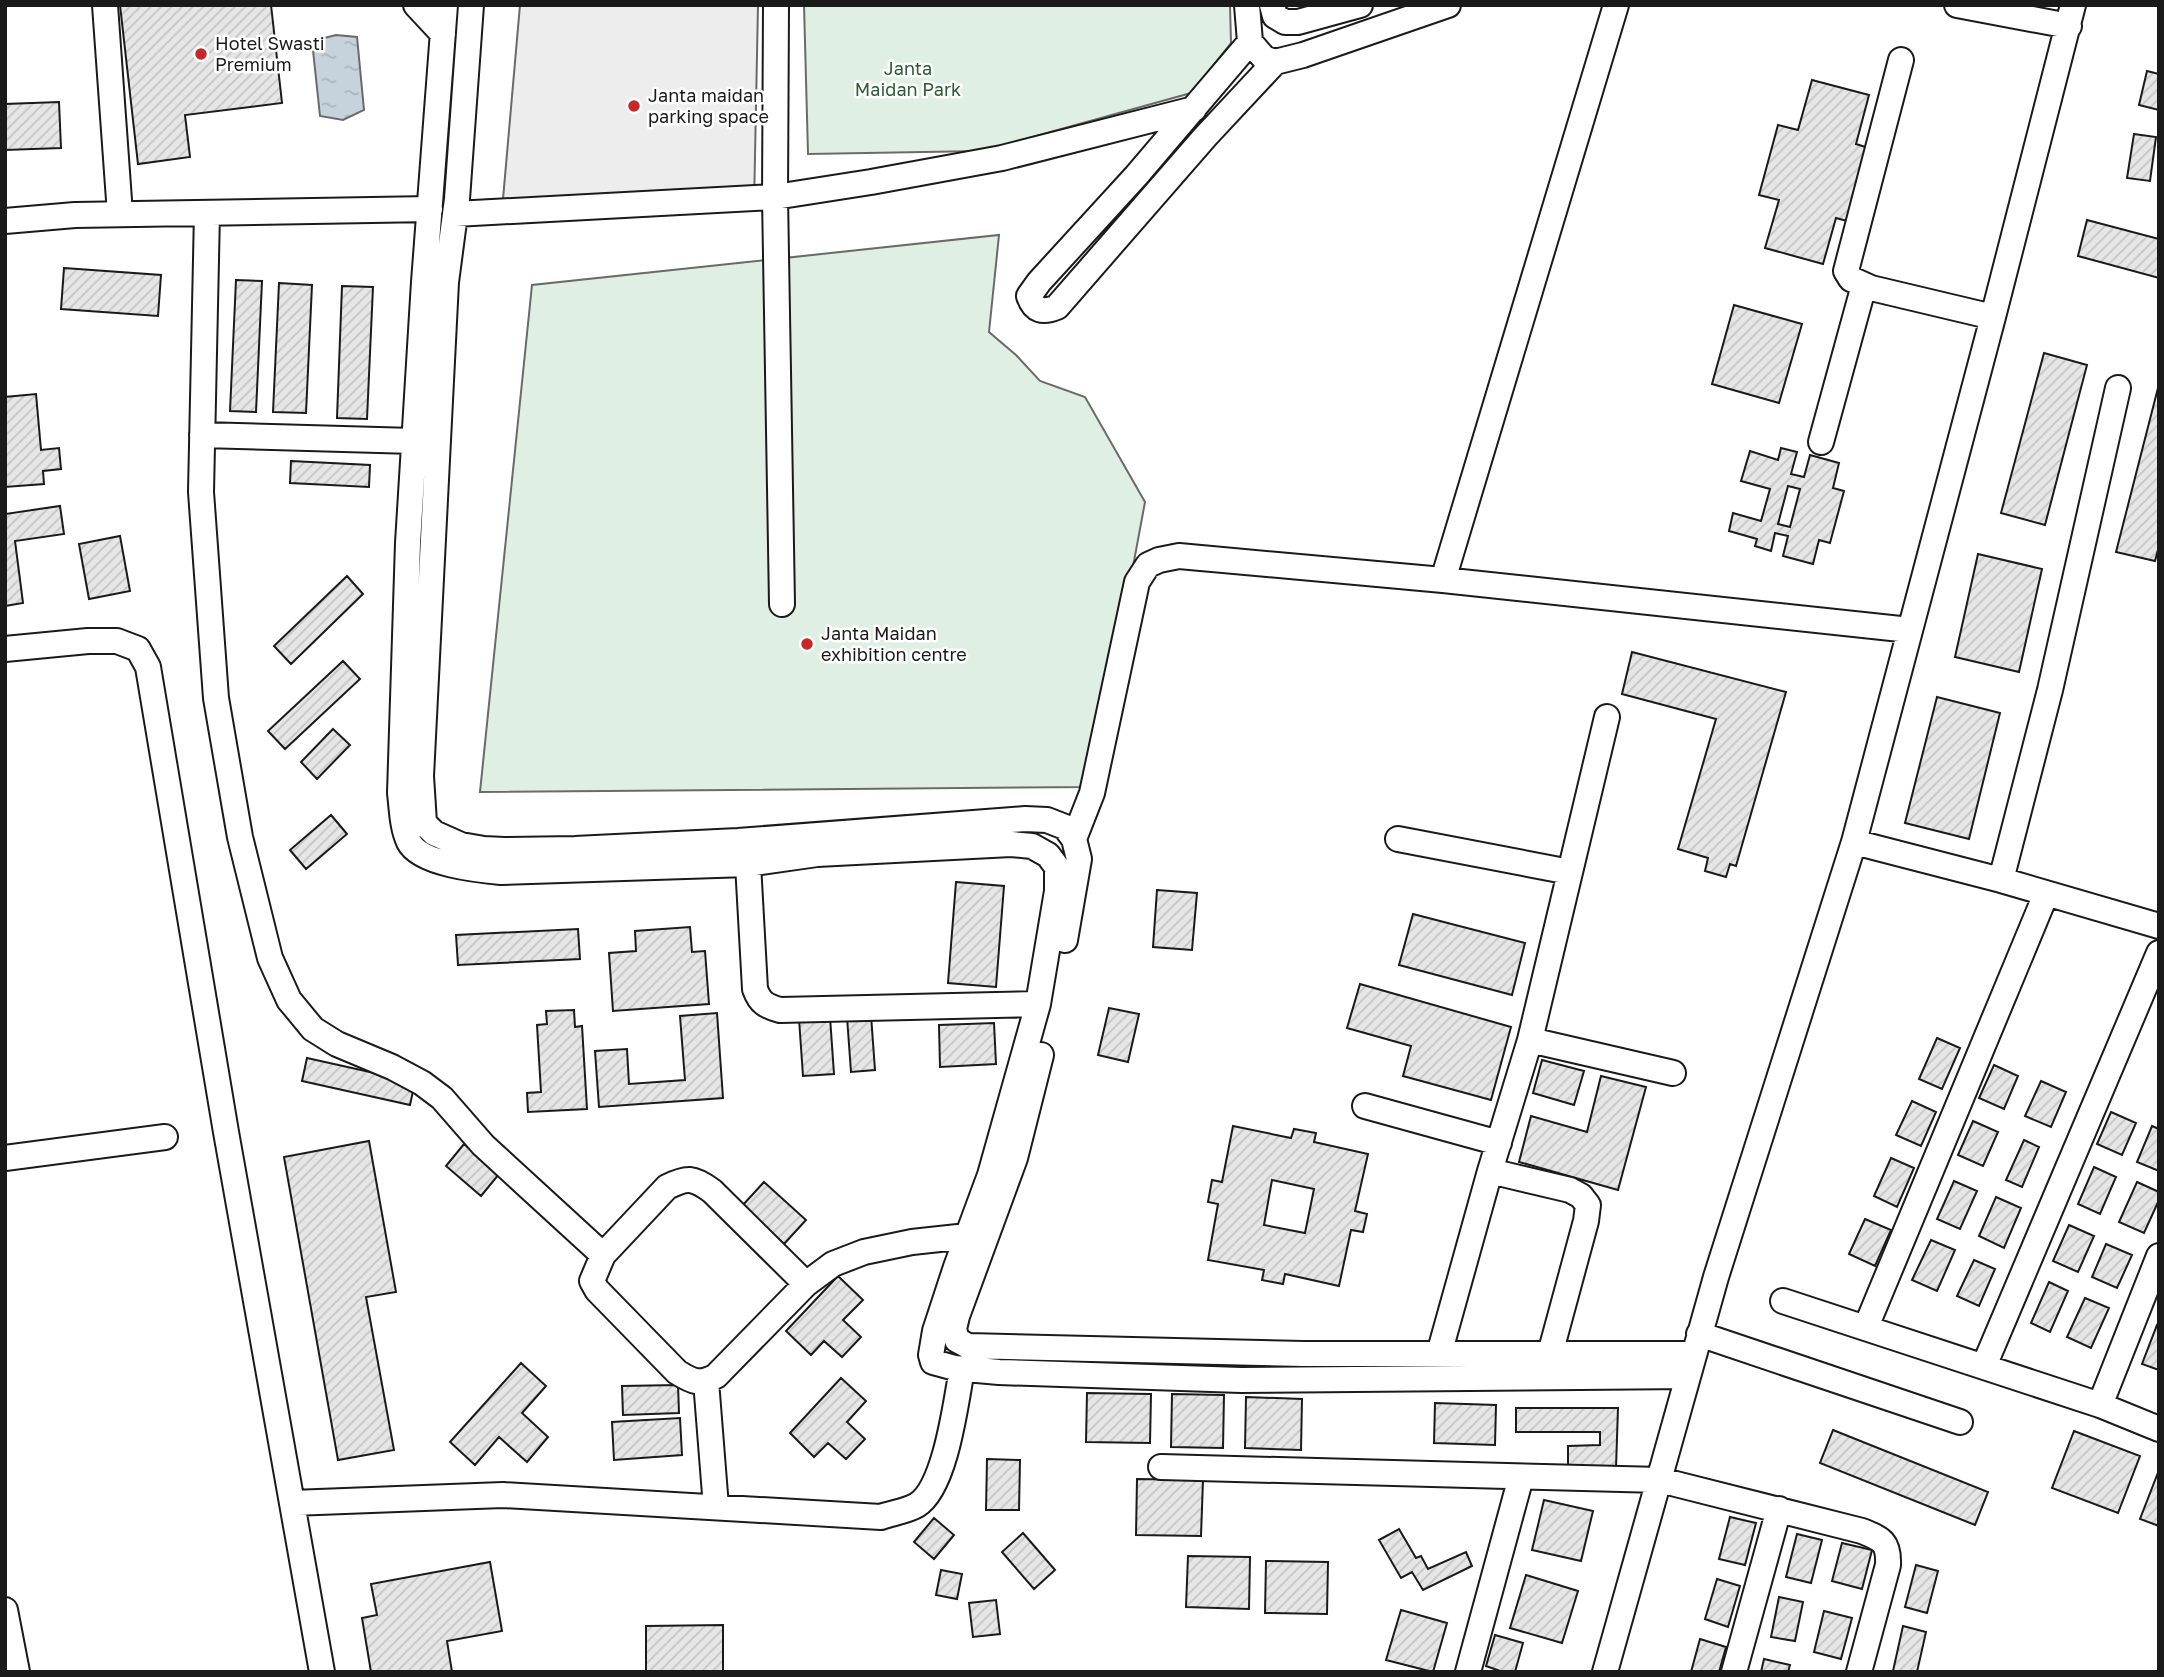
<svg xmlns="http://www.w3.org/2000/svg" width="2164" height="1677" viewBox="0 0 2164 1677" font-family="'Golos Text',sans-serif">
	<defs>
		<pattern id="water-ripples" width="26" height="14" patternUnits="userSpaceOnUse" patternTransform="scale(1.75)"><rect width="26" height="14" fill="#c6d2dc"/><path d="M2 4q2-2 4 0t4 0M15 11q2-2 4 0t4 0" fill="none" stroke="#aab4bc"/></pattern>
		<pattern id="building-hatch" width="6" height="6" patternUnits="userSpaceOnUse" patternTransform="scale(1.75)"><rect width="6" height="6" fill="#e6e6e6"/><path d="M-1 1l2-2M0 6l6-6M5 7l2-2" fill="none" stroke="#c5c5c5"/></pattern>
	</defs>
	<rect width="100%" height="100%" fill="#fff"/>
	<path fill="#e0efe3" stroke="#6a6a6a" stroke-width="2" d="M804,5h426l1,38 -40,50 -209,58 -174,3z
		M999,235l-10,97 27,23 24,26 45,16 60,105 -53,285 -612,5 52,-507z"/>
	<path fill="#ededed" stroke="#6a6a6a" stroke-width="2" d="M520,5h238l-4,201 -253,16z"/>
	<path fill="url(#water-ripples)" stroke="#6a6a6a" stroke-width="2" d="M336,35l21,2 7,73 -21,10 -23,-4 -8,-75z"/>
	<path fill="url(#building-hatch)" stroke="#1a1a1a" stroke-width="2" fill-rule="evenodd" d="M120,5h151l11,98 -97,12 5,42 -52,7z
		M2147,71l12,3v36l-20,-5z
		M1812,80l57,15 -13,49 16,5 -21,73 -15,-4 -13,46 -58,-16 14,-48 -20,-5 19,-70 20,5z
		M59,102l2,46 -56,2v-46z
		M2134,134l22,3 -6,44 -23,-3z
		M2087,220l72,19v39l-81,-22z
		M64,268l97,7 -3,41 -97,-7z
		M236,280l26,1 -6,131 -26,-1z
		M279,283l33,2 -6,128 -33,-1z
		M342,286l31,1 -6,132 -30,-1z
		M1734,305l68,19 -23,79 -67,-19z
		M2044,353l43,12 -42,160 -44,-12z
		M2159,384v162l-4,15 -39,-9z
		M36,394l5,56 18,-2 2,21 -18,2 1,13 -39,3v-90z
		M1781,448l16,4 -6,22 13,3 6,-22 29,8 -6,25 11,3 -14,52 -11,-3 -6,24 -30,-8 5,-20 -13,-3 -4,18 -16,-5 2,-7 -28,-8 4,-18 28,8 9,-32 -29,-8 9,-30 28,9zM1788,486l12,3 -10,38 -12,-3z
		M291,461l79,4 -1,22 -79,-4z
		M60,506l4,28 -49,7 8,62 -18,3v-92z
		M120,536l10,55 -41,8 -10,-55z
		M1978,554l64,15 -23,103 -64,-15z
		M347,576l16,18 -72,70 -17,-18z
		M1632,652l154,40 -50,174 -6,-2 -4,13 -21,-6 3,-13 -30,-9 38,-130 -94,-25z
		M343,661l17,18 -75,70 -17,-18z
		M1937,697l63,16 -31,126 -64,-16z
		M333,729l17,16 -33,34 -16,-17z
		M331,815l16,19 -41,35 -16,-19z
		M956,882l48,4 -8,101 -48,-4z
		M1157,890l40,3 -5,57 -39,-3z
		M1413,914l112,29 -13,52 -113,-30z
		M690,927l2,25 13,-1 4,53 -96,7 -4,-58 27,-2 -1,-20z
		M578,929l2,30 -122,6 -2,-30z
		M1360,984l151,43 -20,73 -88,-24 8,-30 -64,-18z
		M1109,1008l30,6 -11,48 -30,-7z
		M574,1010l1,17 7,-1 5,83 -59,3 -1,-19 14,-1 -4,-67 10,-1 -1,-13z
		M717,1013l6,85 -124,9 -4,-56 32,-2 2,35 56,-4 -5,-64z
		M871,1015l4,55 -24,2 -4,-55z
		M830,1017l4,57 -31,2 -4,-57z
		M994,1023l2,41 -56,3 -1,-42z
		M1937,1038l23,10 -18,41 -23,-10z
		M307,1058l108,24 -5,23 -108,-24z
		M1542,1060l42,11 -10,34 -41,-12z
		M1994,1065l24,11 -14,33 -25,-11z
		M1601,1076l45,11 -28,103 -99,-28 12,-46 56,16z
		M2041,1081l25,11 -15,35 -26,-11z
		M1912,1101l24,11 -15,34 -25,-11z
		M2111,1112l25,11 -14,32 -25,-11z
		M1973,1121l25,11 -15,34 -25,-11z
		M1233,1126l58,12 3,-9 22,4 -2,9 54,12 -13,57 12,3 -4,18 -12,-2 -12,56 -54,-12 -2,10 -21,-4 2,-10 -56,-10 10,-56 -10,-2 4,-22 10,2zM1272,1180l42,9 -9,44 -41,-8z
		M2152,1126l7,3v42l-22,-9z
		M2024,1140l15,7 -17,40 -16,-7z
		M369,1141l27,151 -30,5 28,153 -56,10 -54,-303z
		M464,1144l35,30 -18,22 -35,-30z
		M1891,1158l23,10 -17,39 -23,-11z
		M2094,1167l22,10 -16,37 -22,-10z
		M1954,1181l23,10 -17,38 -23,-10z
		M764,1182l42,38 -22,24 -42,-38z
		M2137,1182l22,10v8l-15,33 -25,-11z
		M1996,1197l25,11 -17,40 -25,-12z
		M1865,1219l26,11 -16,36 -26,-12z
		M2069,1225l25,11 -16,36 -25,-11z
		M1931,1240l24,10 -18,41 -25,-11z
		M2106,1244l26,11 -15,33 -25,-11z
		M1974,1260l21,9 -16,37 -22,-10z
		M838,1276l25,24 -20,20 18,17 -19,20 -18,-16 -13,14 -25,-24z
		M2049,1282l19,9 -18,41 -19,-9z
		M2085,1298l24,10 -18,40 -24,-11z
		M2157,1325l2,1v44l-17,-6z
		M521,1363l25,23 -24,27 26,24 -21,25 -28,-25 -24,28 -25,-23z
		M841,1378l25,23 -19,21 18,17 -19,20 -18,-16 -14,14 -24,-24z
		M678,1385l1,28 -56,2 -1,-29z
		M1087,1393l64,1 -1,49 -64,-1z
		M1172,1394l52,1 -1,53 -52,-1z
		M1246,1397l56,2 -1,51 -56,-2z
		M1435,1403l61,2 -1,40 -61,-2z
		M1516,1408h102l-2,60 -48,1v-23l32,-1v-13h-84z
		M680,1418l2,37 -68,5 -2,-38z
		M1833,1430l155,62 -13,33 -155,-62z
		M2074,1431l66,25 -22,57 -66,-25z
		M987,1459l33,1 -1,50h-33z
		M2159,1470v56l-19,-7z
		M1137,1479l66,1 -2,56 -65,-1z
		M1544,1500l49,11 -12,50 -49,-11z
		M1730,1517l26,6 -11,42 -26,-6z
		M934,1518l20,17 -20,24 -20,-17z
		M1399,1529l17,29 5,-2 7,13 38,-17 6,14 -49,24 -11,-18 -11,6 -22,-38z
		M1023,1533l32,37 -21,19 -32,-37z
		M1797,1534l25,6 -11,43 -25,-6z
		M1842,1543l30,7 -10,39 -30,-8z
		M1188,1556l62,1 -1,52 -63,-2z
		M1266,1561l62,1 -1,52 -62,-1z
		M490,1562l12,69 -55,10 5,31h-81l-9,-54 15,-3 -6,-31z
		M1916,1565l22,6 -11,42 -22,-6z
		M941,1570l21,4 -5,25 -21,-4z
		M1526,1575l52,16 -16,52 -52,-15z
		M1717,1579l23,7 -12,41 -23,-8z
		M1779,1597l24,5 -8,39 -24,-4z
		M996,1600l4,34 -27,3 -4,-34z
		M1401,1610l46,13 -14,49 -47,-12z
		M1824,1611l28,7 -11,41 -27,-7z
		M723,1625v47h-77v-46z
		M1903,1626l23,6 -9,40 -24,-1z
		M1495,1635l28,8 -8,29h-12l-17,-6z
		M1700,1639l26,8 -7,25h-28z
		M1764,1659l26,6 -2,7h-27z"/>
	<g fill="none" stroke-linecap="round" stroke-linejoin="round">
		<defs>
			<path id="minor" d="M105,5l15,209
				M416,5l27,29
				M445,5l-21,277 -16,261 -8,250c2,16 2,34 9,49 11,22 70,28 92,30l247,-8 69,-10 194,-10 21,2 16,9 9,12v24l-19,113 -48,171 -34,92 -21,64 -4,24 2,7 22,6 44,4 242,8 447,-4
				M471,5l-14,194 -11,83 -25,494 3,47 10,10 27,12 23,4 20,1 71,-1 163,-8 287,-22 22,1 18,7 9,12 5,20 -14,81
				M776,5l-1,192 7,407
				M1247,5l3,37 14,16 11,4 28,-7 145,-50
				M1272,5l3,11 10,6h13l62,-17
				M1957,5l112,21
				M1250,42l-114,134 -97,106 -10,14c5,15 14,17 28,11l148,-170 70,-75
				M1901,60l-55,211 5,8 20,9 122,29
				M207,213l-6,279 15,206 24,139 30,121 19,42 24,29 24,15 55,23 30,16 20,15 41,47 120,110
				M455,214l320,-17 96,-15 131,-24 192,-49
				M5,221l70,-6 355,-6
				M202,435l212,6
				M1821,442l43,-157
				M1443,580l173,-575
				M5,649l83,-8h29l21,8 10,18 78,465 96,540
				M1074,839l18,-46 45,-211 11,-17 11,-5 20,-4 264,24 467,50
				M1398,839l172,33
				M1854,842l147,38 158,46
				M748,864l7,125c5,14 11,17 25,21l258,-6
				M2001,880l49,-190 68,-302
				M1530,1040l143,33
				M1041,1055l-26,103 -58,158 -3,13 3,11 11,6 336,8h389
				M1365,1106l134,37
				M5,1158l160,-21
				M1490,1171l80,19 11,6 7,9 -2,16 -36,133
				M806,1284l-94,-93c-19,-14 -25,-14 -45,-4l-64,68 -11,26 5,9 80,82c16,10 22,13 39,4l90,-92 27,-20 31,-12 48,-10 55,-6
				M1783,1301l317,104 59,24
				M1866,1327l180,-433
				M1699,1334l261,88
				M1439,1354l51,-183 40,-131 77,-323
				M1984,1366l175,-413
				M706,1381l10,126
				M2100,1405l59,-149
				M1161,1467l499,13 202,51c20,8 27,11 26,34l-29,107
				M292,1503l211,-8 378,22c11,-4 26,-6 36,-12 29,-18 39,-104 45,-136
				M5,1610l12,62
				M1468,1672l53,-195
				M1605,1672l111,-395 138,-435 139,-525 80,-312
				M1734,1672l45,-163"/>
		</defs>
		<use href="#minor" stroke="#1a1a1a" stroke-width="28"/>
		<use href="#minor" stroke="#fff" stroke-width="24"/>
	</g>
	<g fill="#c62828" stroke="#fff" stroke-width="2.5">
		<circle cx="201" cy="54" r="7"/>
		<circle cx="634" cy="106" r="7"/>
		<circle cx="807" cy="644" r="7"/>
	</g>
	<g text-anchor="middle" stroke-width="5" stroke-linejoin="round" paint-order="stroke">
		<g font-size="18" fill="#1a1a1a" stroke="#fff" text-anchor="start">
			<text x="215" y="50">Hotel Swasti<tspan x="215" dy="21">Premium</tspan></text>
			<text x="648" y="102">Janta maidan<tspan x="648" dy="21">parking space</tspan></text>
			<text x="821" y="640">Janta Maidan<tspan x="821" dy="21">exhibition centre</tspan></text>
		</g>
		<g font-size="18" fill="#2b5a34" stroke="#fff">
			<text x="908" y="75">Janta<tspan x="908" dy="21">Maidan Park</tspan></text>
		</g>
	</g>
	<rect width="2164" height="1677" fill="none" stroke="#1a1a1a" stroke-width="14"/>
</svg>
